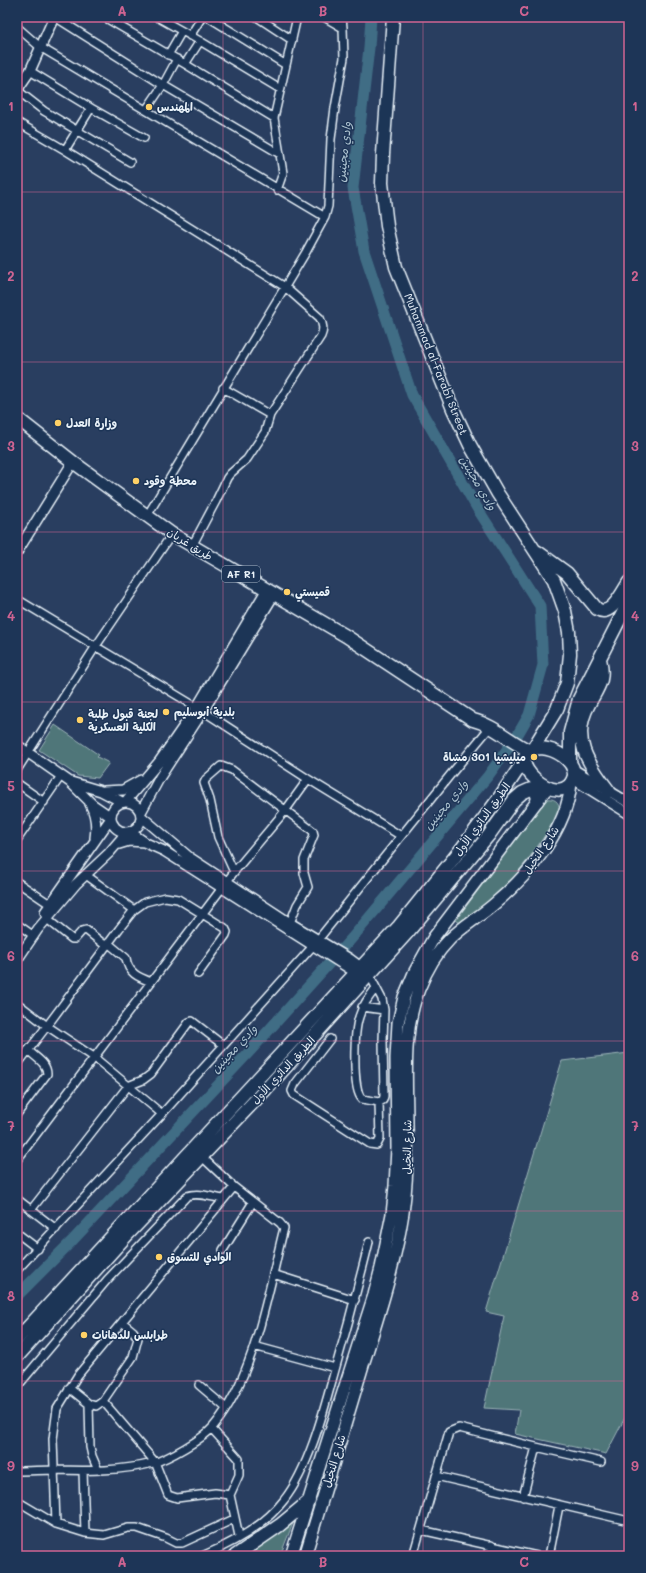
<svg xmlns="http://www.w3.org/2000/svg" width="646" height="1573" viewBox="0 0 646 1573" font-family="Mali,'Playpen Sans Arabic',sans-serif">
	<rect width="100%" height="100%" fill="#293e60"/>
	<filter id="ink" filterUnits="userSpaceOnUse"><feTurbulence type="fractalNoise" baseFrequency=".025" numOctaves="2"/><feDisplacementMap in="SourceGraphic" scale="8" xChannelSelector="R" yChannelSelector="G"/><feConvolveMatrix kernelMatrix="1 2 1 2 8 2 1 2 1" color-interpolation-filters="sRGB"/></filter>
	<g filter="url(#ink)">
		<path fill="#507679" stroke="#9cb4b8" d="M55,725l44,30 -2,2 12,6 -11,15 -20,-2 -39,-26z
			M546,799c8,-1 13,2 14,11 -25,45 -56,85 -100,113l-4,-3z
			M629,1053v357l-23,44 -91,-20 4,-24 -35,-2 20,-92 -18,-4 76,-251z
			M293,1523l-13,33h-34l7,-4z"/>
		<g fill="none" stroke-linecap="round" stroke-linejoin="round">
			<path stroke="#416d85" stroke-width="11" d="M17,1296l55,-55 179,-191 101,-112 136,-162 30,-42 11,-19 14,-50 -3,-59 -63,-98 -65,-113 -48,-144 -11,-63 16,-140 2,-31"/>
			<defs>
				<path id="street" d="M55,17l108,68 117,69
					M104,17l81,47 89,54
					M157,17l43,24 80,48
					M208,17l78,48
					M257,17l35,23
					M342,17l1,11
					M17,27l23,20 285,170
					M190,36l12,-19
					M168,55l14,-24
					M185,64l15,-23
					M30,71l61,37 53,30
					M17,90l27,21 86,51
					M146,110l17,-25 14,-26
					M17,122l48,28 220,137 35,31c3,7 4,11 1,18l-51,79 -5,17 -18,27 -17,15 -3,4 -11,23 -24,45
					M65,150l26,-42
					M277,190l6,-17 -9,-55 23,-101
					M223,388l47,27
					M147,516l159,-264 19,-35 3,-11 3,-67 4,-31 9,-50 -1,-30 -19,-11
					M17,599l186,112 105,68 93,57
					M17,770l79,-124 76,-112
					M17,783l27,19
					M17,840l44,-64
					M234,872l-16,-35 -8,-37 -6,-17 2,-4 15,-13 11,4 81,61 1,4 -10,25v13l4,14 -11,18 -7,18
					M86,875l48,35
					M17,882l34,23
					M47,919l25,20h3l7,-8 4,-1 20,16
					M17,924l17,12
					M108,943l18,15c2,15 12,19 25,24
					M376,988c-7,9 -14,18 -17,29 -5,15 -7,73 3,82l17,3
					M17,1003l30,23 48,32 67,56
					M362,1007l22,3
					M330,1039l-35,45 -3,7 2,4 76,49 7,1 3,-6 -1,-37 4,-2 1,-4 -1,-55 1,-31 -2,-11 -13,-25
					M17,1065l30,-39 72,-97 15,-19 11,-8 20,-5 13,2 47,29 2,4 -1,3 -28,39
					M17,1114l30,-40c0,-11 -11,-16 -19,-24
					M17,1160l217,-288 51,-61 23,-32
					M17,1199l39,30
					M31,1210l97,-124 15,-6 8,-6 38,-52 3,-1 31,24
					M17,1233l21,16
					M223,1250l30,-48
					M17,1270l145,-156 151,-168 138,-172 35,-42
					M273,1274l82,26
					M254,1346l81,22
					M199,1385l27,23
					M17,1387l90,-107 80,-84c11,-4 25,1 36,3
					M69,1388l20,16 7,2 7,-5 30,-44 5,-19 -5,-7 -11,-9
					M103,1401l52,61 13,33 9,3 38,-5 15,2
					M89,1404l1,43 2,9 6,14
					M212,1429l27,30v16l-9,20 9,41
					M536,1447l65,15
					M17,1471c13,0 26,-1 40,-1 32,1 65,1 96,-7 15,-4 50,-24 60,-36 42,-50 55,-136 71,-199l-4,-5 -46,-36 -33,-31
					M83,1471l2,62 19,2 24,-7h9l29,10 10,5h6l52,-24
					M436,1476l193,45
					M17,1501l39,23 29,9
					M56,1524l-3,-85 4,-30 21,-34 156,-188
					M421,1530l116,26
					M202,1556c29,-12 63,-31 82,-56 24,-30 39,-86 49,-123 13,-45 25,-90 36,-135
					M413,1556l36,-124 10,-4 77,19 -13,50
					M488,1556l3,-11
					M549,1556l10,-50"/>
				<path id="secondary" d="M17,90l13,-19 24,-54
					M17,552l56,-90
					M17,745l53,37 22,22 19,13
					M573,769l56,34
					M573,779l56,35
					M71,782l30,9 21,11
					M104,791l19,-1 18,-10
					M126,801l33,-39 38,-55 70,-118
					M111 817a15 15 0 1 1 30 0a15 15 0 1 1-30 0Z
					M90,804c6,11 7,21 5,34
					M141,812l19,-35 43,-66 72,-118
					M142,817l47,40 101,66 60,36 16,12
					M130,832l16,11 18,8 197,125
					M116,845l13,-4 15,1
					M45,912l66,-94
					M17,960l21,-31 38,-45 33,-31 18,-21"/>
				<path id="primary" d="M291,1556l83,-261 7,-27 11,-54 3,-28 2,-38 -1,-90 2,-35 6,-26 10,-24 20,-36 114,-150
					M305,1556c20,-64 39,-127 58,-191 16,-51 32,-100 40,-152 4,-30 5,-60 4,-89 0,-46 -5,-91 12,-135 7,-18 17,-36 31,-50 13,-13 29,-22 43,-34 35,-29 75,-76 78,-123"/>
				<path id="highway" d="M393,17l-10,137 -1,29 5,43 9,41 57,142 17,36 28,49 56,86 11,31 4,21 1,22 -3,29 -10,26 -25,41
					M17,418l56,44 99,72 174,102 127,84c21,5 37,22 57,31
					M538,552l29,21 30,36c14,9 25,-17 32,-27
					M600,659c5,21 -1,27 -11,45 -19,34 -1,60 20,87
					M541,748c14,1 34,12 33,28 -11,41 -81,-23 -33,-28z
					M570,762v-30l9,-33 50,-98
					M531,789c5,2 8,6 6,12
					M17,1339l382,-413 63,-78 37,-50 26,-39
					M17,1357l111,-123 138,-145 142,-157 81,-97 25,-35 8,-7 9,-4 14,-3
					M235,1556l45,-31 29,-24"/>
			</defs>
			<use href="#street" stroke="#e8f1f8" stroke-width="10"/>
			<use href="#secondary" stroke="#e8f1f8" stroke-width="12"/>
			<use href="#primary" stroke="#e8f1f8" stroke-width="14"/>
			<use href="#highway" stroke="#e8f1f8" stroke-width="15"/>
			<use href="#street" stroke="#1d3557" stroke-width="7"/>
			<use href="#secondary" stroke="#1d3557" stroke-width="9"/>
			<use href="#primary" stroke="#1d3557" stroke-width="11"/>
			<use href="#highway" stroke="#1d3557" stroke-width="12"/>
		</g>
	</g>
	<path fill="none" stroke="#cf6492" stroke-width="1" stroke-opacity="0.55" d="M223,17v1539M423,17v1539M17,192h612M17,362h612M17,532h612M17,702h612M17,871h612M17,1041h612M17,1211h612M17,1381h612"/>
	<g fill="#ffd166" stroke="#1d3557" stroke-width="1.5">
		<circle cx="149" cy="107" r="4"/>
		<circle cx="58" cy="423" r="4"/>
		<circle cx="136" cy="481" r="4"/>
		<circle cx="287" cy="592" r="4"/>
		<circle cx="166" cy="712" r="4"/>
		<circle cx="80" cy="720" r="4"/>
		<circle cx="534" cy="757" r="4"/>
		<circle cx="159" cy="1257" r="4"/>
		<circle cx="84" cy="1335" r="4"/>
	</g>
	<g text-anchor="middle" stroke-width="3" stroke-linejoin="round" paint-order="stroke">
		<rect fill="#1d3557" stroke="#abb9c8" stroke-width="1" x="222" y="566" width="38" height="16" rx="3"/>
		<g font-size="10" font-weight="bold" fill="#e8f1f8">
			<text x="241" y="578">AF R1</text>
		</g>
		<g font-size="11" font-weight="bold" fill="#e8f1f8" stroke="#1d3557" text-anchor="start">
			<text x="157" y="111">المهندس</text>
			<text x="66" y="427">وزارة العدل</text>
			<text x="144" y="485">محطة وقود</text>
			<text x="295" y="596">قميستي</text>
			<text x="174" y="716">بلدية أبوسليم</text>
			<text x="88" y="718">لجنة قبول طلبة<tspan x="88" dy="13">الكلية العسكرية</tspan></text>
			<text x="526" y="761" text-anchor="end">ميليشيا 301 مشاة</text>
			<text x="167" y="1261">الوادي للتسوق</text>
			<text x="92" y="1339">طرابلس للدهانات</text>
		</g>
		<g font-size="11" fill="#e8f1f8" stroke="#1d3557">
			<text transform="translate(436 364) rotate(68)" y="4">Muhammad al-Farabi Street</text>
			<text transform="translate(190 544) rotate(32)" y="4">طريق غريان</text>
			<text transform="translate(482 819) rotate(-54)" y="4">الطريق الدائري الأول</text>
			<text transform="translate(541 850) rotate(-56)" y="4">شارع النخيل</text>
			<text transform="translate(283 1070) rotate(-47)" y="4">الطريق الدائري الأول</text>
			<text transform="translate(407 1147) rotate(-89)" y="4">شارع النخيل</text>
			<text transform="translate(334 1461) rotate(-73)" y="4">شارع النخيل</text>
		</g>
		<g font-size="12" font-style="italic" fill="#aec3d0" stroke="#1d3557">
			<text transform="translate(344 152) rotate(-84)" y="4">وادي مجينين</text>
			<text transform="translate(478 483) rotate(60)" y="4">وادي مجينين</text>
			<text transform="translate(446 805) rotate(-50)" y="4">وادي مجينين</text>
			<text transform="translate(234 1049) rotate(-47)" y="4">وادي مجينين</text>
		</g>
	</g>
	<rect width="646" height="1573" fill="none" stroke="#1d3557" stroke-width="44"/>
	<rect x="22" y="22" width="602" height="1529" fill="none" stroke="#cf6492" stroke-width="1.5"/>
	<g font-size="13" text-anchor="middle" font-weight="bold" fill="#cf6492">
		<text x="122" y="16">A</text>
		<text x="323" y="16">B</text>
		<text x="524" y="16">C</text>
		<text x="11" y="111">1</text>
		<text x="635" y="111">1</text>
		<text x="11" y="281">2</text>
		<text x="635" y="281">2</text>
		<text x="11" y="451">3</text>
		<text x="635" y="451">3</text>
		<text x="11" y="621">4</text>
		<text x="635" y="621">4</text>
		<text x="11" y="791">5</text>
		<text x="635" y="791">5</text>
		<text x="11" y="961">6</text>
		<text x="635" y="961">6</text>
		<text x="11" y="1131">7</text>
		<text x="635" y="1131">7</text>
		<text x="11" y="1301">8</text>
		<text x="635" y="1301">8</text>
		<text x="11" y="1471">9</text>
		<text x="635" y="1471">9</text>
		<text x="122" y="1567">A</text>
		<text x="323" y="1567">B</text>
		<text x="524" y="1567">C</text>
	</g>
</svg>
